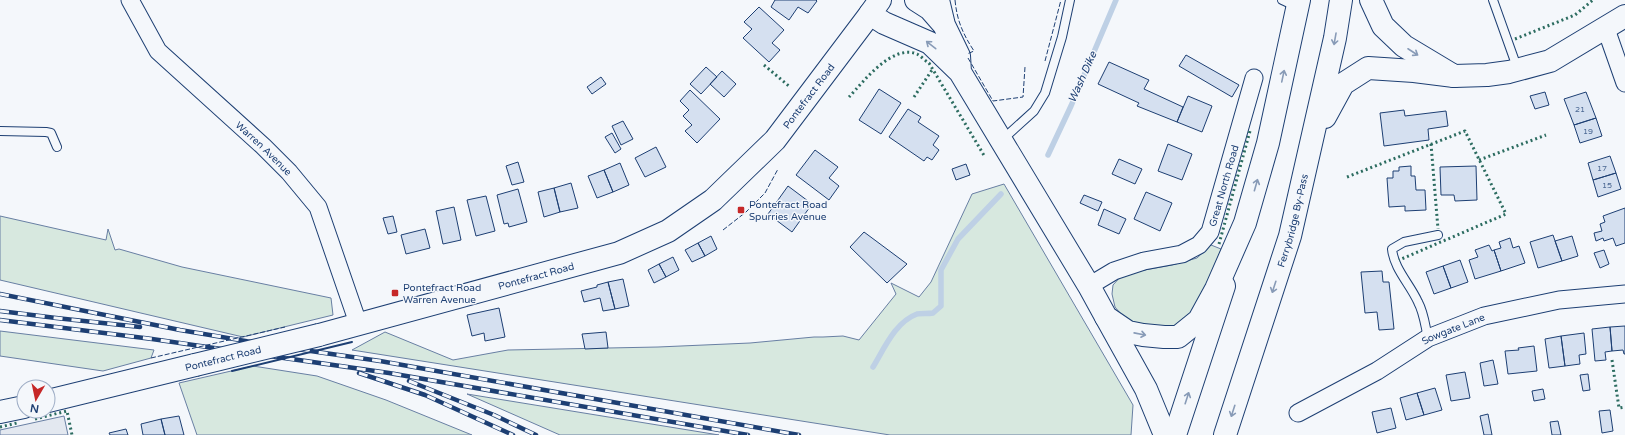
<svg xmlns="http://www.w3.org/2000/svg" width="1625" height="435" viewBox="0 0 1625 435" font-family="'Varela Round',sans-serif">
	<rect width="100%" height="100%" fill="#f4f7fb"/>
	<path fill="#d7e8df" stroke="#687fa3" d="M1004,184l129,221 -2,30h-241l-538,-85 33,-18 68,28 55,-10 150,-3 92,-4 64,-6h9l20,-1 16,4 37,-46 -5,-11 28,14 12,-15 41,-88z
		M0,216l106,24 2,-11 7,21 4,-1 63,18 149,31 2,17 -90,22 -243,-57z
		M1211,245l10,4 -10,33 -23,37 -14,7 -36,1 -13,-8 -10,-12 -3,-13 1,-9 10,-11 49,-9 25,-7z
		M0,331l154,19 -3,8 -48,13 -103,-15z
		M253,366l64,10 69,24 86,35h-275l-18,-52z
		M467,394l252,41h-159z"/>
	<path fill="#e3e8f0" stroke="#687fa3" d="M64,416l4,19h-68v-5z"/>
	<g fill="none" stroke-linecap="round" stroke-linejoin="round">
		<path stroke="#bed0e5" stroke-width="5.5" d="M1048,155l23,-49 45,-106
			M873,367c11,-18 22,-45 44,-53 4,-1 11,0 16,-1l8,-7v-36l17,-31 43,-45"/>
	</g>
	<path fill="#d5e0f0" stroke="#1d3f73" d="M775,0h41l1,1 -9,12 -10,-6 -9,13 -18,-13z
		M759,7l25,23 -12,13 8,7 -11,12 -26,-24 9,-9 -8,-7z
		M1186,55l53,30 -7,12 -53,-31z
		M1109,62l40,18 -5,9 39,18 -6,15 -40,-16 2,-3 -41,-19z
		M706,67l11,10 -16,17 -11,-10z
		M722,71l14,13 -12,13 -14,-13z
		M601,77l5,7 -14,10 -5,-7z
		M879,89l22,14 -20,31 -22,-14z
		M690,90l30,29 -23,24 -12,-12 7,-6 -9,-9 6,-6 -9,-9z
		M1545,92l4,13 -14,4 -5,-13z
		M1586,92l10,26 -22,7 -10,-26z
		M1188,96l24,10 -10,26 -25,-10z
		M908,109l13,8 -3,5 21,14 -6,9 6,5 -7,10 -5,-3 -3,4 -35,-24z
		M1404,110l1,6 41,-5 2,15 -20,3 1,11 -45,6 -4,-33z
		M1596,118l6,18 -22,7 -6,-18z
		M623,121l10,18 -12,6 -9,-19z
		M612,133l9,16 -6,4 -10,-16z
		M1168,144l24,10 -10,26 -24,-9z
		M656,147l10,20 -21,10 -10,-19z
		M815,150l23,17 -9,11 10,8 -10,14 -33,-25z
		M1610,156l6,17 -23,7 -5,-17z
		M1119,159l23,10 -7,15 -23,-10z
		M518,162l6,20 -12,3 -6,-19z
		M620,163l9,22 -16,7 -9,-22z
		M966,164l4,11 -14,5 -4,-11z
		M1411,166v10h4l1,14h9l1,20 -21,1v-5l-16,1 -2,-29h6v-7h6v-4z
		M1476,166l1,34 -22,1 -1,-6h-13l-1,-28z
		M604,170l9,22 -16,6 -9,-22z
		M1616,173l5,16 -23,8 -5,-17z
		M571,183l7,25 -18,4 -6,-24z
		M788,186l24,18 -20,28 -24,-18z
		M554,188l6,24 -16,5 -6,-25z
		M518,189l9,33 -18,5 -1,-4 -4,1 -7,-29z
		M1146,192l26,11 -12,28 -26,-12z
		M1084,195l18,7 -4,9 -18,-8z
		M486,196l9,35 -19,5 -9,-36z
		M454,207l7,33 -18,4 -7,-33z
		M1625,208v35l-9,3 -3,-8 -9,3 -1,-3 -7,3 -2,-8 8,-2 -2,-7 5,-2 -2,-6z
		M1104,209l22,10 -7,15 -21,-9z
		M393,216l4,16 -9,2 -5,-16z
		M425,229l5,19 -24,6 -5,-19z
		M864,232l43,32 -20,19 -37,-36z
		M1553,235l9,26 -24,7 -8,-26z
		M711,236l6,13 -12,7 -7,-13z
		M1572,236l6,20 -16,5 -7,-20z
		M1510,238l3,10 6,-2 6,17 -24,8 -7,-21 7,-2 -2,-6z
		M698,243l7,13 -13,6 -7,-12z
		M1489,245l3,6 2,-1 7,21 -26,8 -6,-19 9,-3 -3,-7z
		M1604,250l5,14 -9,4 -6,-15z
		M673,257l6,13 -13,7 -7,-13z
		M1460,260l8,22 -17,6 -8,-22z
		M659,264l7,13 -12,6 -6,-13z
		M1443,266l8,22 -17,6 -8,-22z
		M1382,271l1,11h6l5,47 -15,1 -2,-18 -12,1 -4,-41z
		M623,279l6,27 -14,3 -7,-27z
		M608,282l7,27 -12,2 -3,-13 -16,4 -3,-11 16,-4v-2z
		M499,308l6,29 -20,4 -1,-8 -12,3 -5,-21z
		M1625,326v28h-1l-1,-4 -11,1 -2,-24z
		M1610,327l2,24 -7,1 1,8 -11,1 -3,-32z
		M606,332l2,16 -23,1 -3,-15z
		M1584,333l2,21 -7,1 1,9 -15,2 -4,-30z
		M1561,336l4,30 -16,2 -4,-29z
		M1534,346l3,25 -29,3 -3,-23 14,-1 -1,-2z
		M1493,360l5,24 -14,2 -4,-23z
		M1465,372l5,26 -19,3 -5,-26z
		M1588,374l2,16 -7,1 -3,-16z
		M1435,388l7,22 -18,5 -7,-22z
		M1543,389l2,10 -11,2 -2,-10z
		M1417,393l7,22 -18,5 -6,-22z
		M1391,408l5,20 -19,5 -5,-21z
		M1610,410l3,21 -11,2 -3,-22z
		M1488,414l4,21h-8l-4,-19z
		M179,416l5,19h-19l-4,-16z
		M161,419l4,16h-22l-2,-11z
		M1558,421l3,14h-9l-2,-13z
		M126,429l2,6h-18l-1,-2z"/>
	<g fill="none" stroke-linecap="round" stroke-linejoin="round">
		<defs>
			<path id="lane" d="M1282,0l15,7
				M1493,0l25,70
				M0,131l46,1 5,1 6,14
				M1002,140l32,-29 11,-18 17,-56 8,-37
				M1428,338c-3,-13 -4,-25 -10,-36 -8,-18 -24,-33 -26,-53l12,-7 34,-7"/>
			<g id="street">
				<path id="s1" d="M130,0l28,51 105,95 26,26 29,35 40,116"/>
				<path d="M1606,29l19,54"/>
				<path id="s2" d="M1089,286l25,-15 30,-10 38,-7 17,-9 11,-13 44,-154"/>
				<path id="s3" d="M1298,413l79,-42 51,-33 56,-22 75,-16 66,-6"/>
			</g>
			<g id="primary">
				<path d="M1325,117l18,-33 25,-16 46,3 40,5"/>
				<path d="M1106,317l40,72 19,46"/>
				<path id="s4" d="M319,335l300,-82 49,-22 45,-31 62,-60 95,-126"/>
				<path d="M48,401l147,-36"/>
				<path d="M0,412l24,-5"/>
				<path d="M1175,435l49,-149"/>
				<path id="s5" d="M1225,435l65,-199 45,-198 6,-38"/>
			</g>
			<path id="highway" d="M880,0l-10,14 14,9 46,20 30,29 129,214 17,31 22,15 15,3 21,2h14l21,-17 17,-31 29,-66 23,-80 31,-143
				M916,0l14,9 14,16
				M938,0l6,25 15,31 1,16
				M1371,0l12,26 21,20 50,30 33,-1 22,-3 41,-11 75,-45"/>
		</defs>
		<use href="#lane" stroke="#1d3f73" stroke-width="10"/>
		<use href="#street" stroke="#1d3f73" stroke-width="19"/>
		<use href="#primary" stroke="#1d3f73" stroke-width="24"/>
		<use href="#highway" stroke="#1d3f73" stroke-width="24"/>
		<use href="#lane" stroke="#f4f7fb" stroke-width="8"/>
		<use href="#street" stroke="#f4f7fb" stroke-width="17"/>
		<use href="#primary" stroke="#f4f7fb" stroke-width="22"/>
		<use href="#highway" stroke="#f4f7fb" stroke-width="22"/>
		<defs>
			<path id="rail" d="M0,294l180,36 96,16 104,15 419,74
				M0,311l56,7 84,9
				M0,320l152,19 237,34 359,62
				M359,373l66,22 88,40
				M409,381l85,34 42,20"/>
		</defs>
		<use href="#rail" stroke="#1d3f73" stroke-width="4.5"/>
		<use href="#rail" stroke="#f4f7fb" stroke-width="3" stroke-dasharray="9" stroke-linecap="butt"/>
		<defs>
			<path id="primary-bridge" d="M195,365l124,-30"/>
		</defs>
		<use href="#primary-bridge" stroke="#1d3f73" stroke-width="24" stroke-linecap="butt"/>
		<use href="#primary-bridge" stroke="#f4f7fb" stroke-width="22"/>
		<path stroke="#2c6c60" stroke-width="3" stroke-dasharray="2 3" stroke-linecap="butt" d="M1515,39l60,-24 18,-15
			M764,65l26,22
			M849,97c15,-16 43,-53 68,-43 4,2 8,7 12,9l56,94
			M914,97l18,-27
			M1431,144l7,85
			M1479,160l67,-25
			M1347,177l118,-46 41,83 -107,46
			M1219,244l31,-113
			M1612,360l7,48 6,-1
			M35,419l32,-8 5,24
			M0,427l17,-4"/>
		<path stroke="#1d3f73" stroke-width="1" stroke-dasharray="5 2" stroke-linecap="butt" d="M955,0c2,21 8,34 19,51l-7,3
			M968,58l25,43 30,-4 2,-30
			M1045,61l16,-61
			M723,230l23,-18 19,-19 13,-24
			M151,358l134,-31"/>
		<path stroke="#1d3f73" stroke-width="2" d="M232,371l120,-29"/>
	</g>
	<defs><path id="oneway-shaft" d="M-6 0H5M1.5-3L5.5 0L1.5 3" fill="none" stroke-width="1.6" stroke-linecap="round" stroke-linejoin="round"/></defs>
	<g stroke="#889bb7">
		<use href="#oneway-shaft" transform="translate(1335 39) rotate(100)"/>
		<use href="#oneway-shaft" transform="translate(931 45) rotate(-142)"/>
		<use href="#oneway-shaft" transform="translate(1413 52) rotate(33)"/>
		<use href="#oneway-shaft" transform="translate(1283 76) rotate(-78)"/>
		<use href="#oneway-shaft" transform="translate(1256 185) rotate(-74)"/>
		<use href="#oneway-shaft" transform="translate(1274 287) rotate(108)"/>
		<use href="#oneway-shaft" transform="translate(1140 334) rotate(11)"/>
		<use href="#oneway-shaft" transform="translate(1187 398) rotate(-72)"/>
		<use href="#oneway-shaft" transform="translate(1233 411) rotate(108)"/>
	</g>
	<g fill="#c62828" stroke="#f4f7fb" stroke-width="1.5">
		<rect x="737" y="206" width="8" height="8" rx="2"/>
		<rect x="391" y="289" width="8" height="8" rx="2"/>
	</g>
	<g text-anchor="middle" stroke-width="3" stroke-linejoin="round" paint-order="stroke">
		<g font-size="8" fill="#4b6792">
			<text x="1580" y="112">21</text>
			<text x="1588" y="134">19</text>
			<text x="1602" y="171">17</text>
			<text x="1607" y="188">15</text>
		</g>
		<g font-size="10" fill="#1d3f73" stroke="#f4f7fb">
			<text dy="4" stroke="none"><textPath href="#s4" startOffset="561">Pontefract Road</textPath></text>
			<text dy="4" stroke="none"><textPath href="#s1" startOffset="202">Warren Avenue</textPath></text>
			<text dy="4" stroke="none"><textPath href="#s2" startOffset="184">Great North Road</textPath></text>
			<text dy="4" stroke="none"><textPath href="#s5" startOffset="225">Ferrybridge By-Pass</textPath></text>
			<text dy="4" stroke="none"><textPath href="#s4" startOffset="225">Pontefract Road</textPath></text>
			<text dy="4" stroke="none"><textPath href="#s3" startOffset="177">Sowgate Lane</textPath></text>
			<text transform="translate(223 358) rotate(-14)" y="4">Pontefract Road</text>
		</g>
		<g font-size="10" fill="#1d3f73" stroke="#f4f7fb" text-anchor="start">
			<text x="749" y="208">Pontefract Road<tspan x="749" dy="12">Spurries Avenue</tspan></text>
			<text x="403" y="291">Pontefract Road<tspan x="403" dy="12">Warren Avenue</tspan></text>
		</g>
		<g font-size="11" font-style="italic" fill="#1d3f73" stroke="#f4f7fb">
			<text transform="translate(1082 77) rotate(-66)" y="4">Wash Dike</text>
		</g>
	</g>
	<g transform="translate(36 399) rotate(189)"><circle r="19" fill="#f4f7fb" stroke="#9eadc5"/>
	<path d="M0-3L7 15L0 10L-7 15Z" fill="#c62828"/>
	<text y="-6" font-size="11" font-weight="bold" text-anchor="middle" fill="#1d3f73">N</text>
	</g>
</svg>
